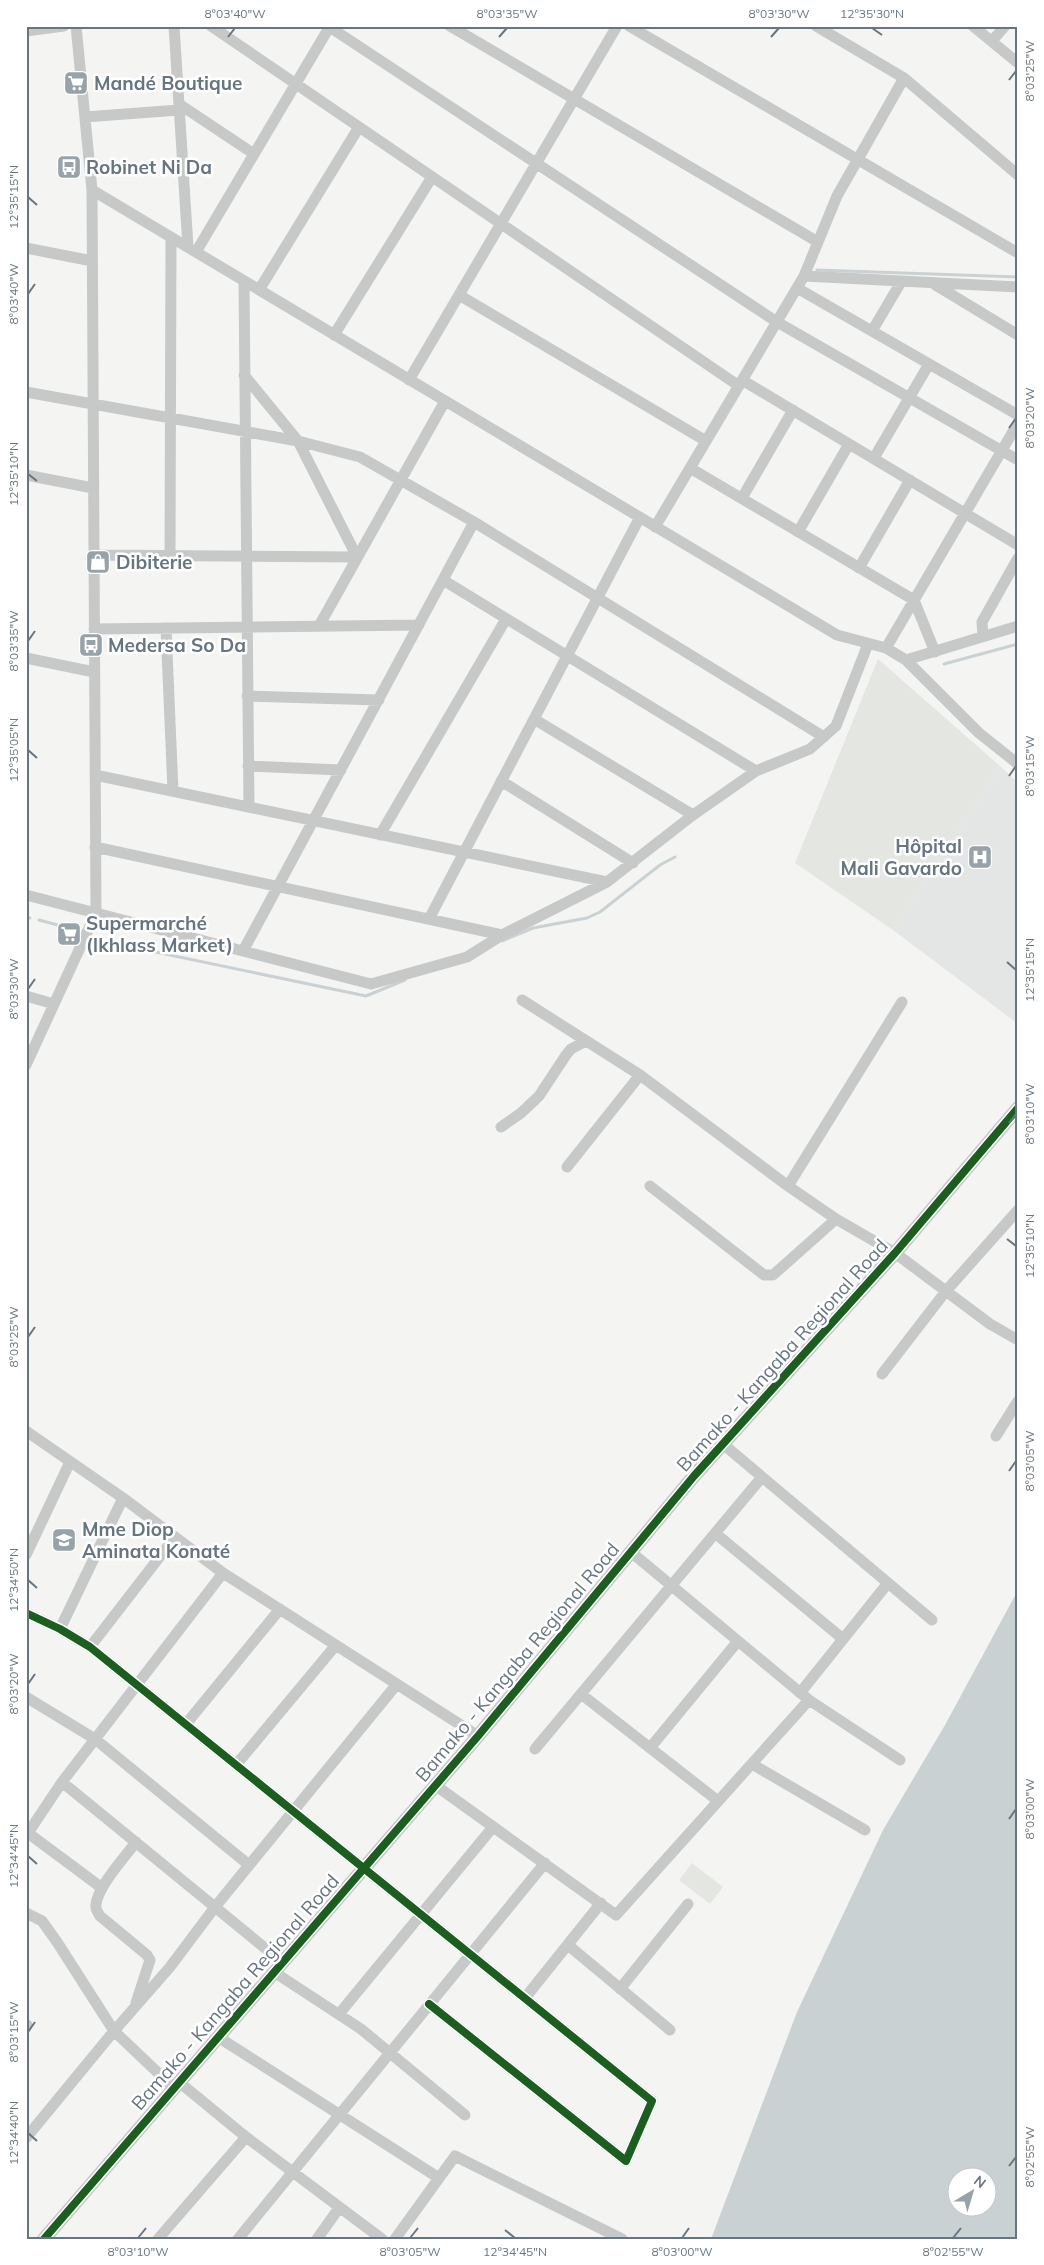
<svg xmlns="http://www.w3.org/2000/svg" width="1044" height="2265" viewBox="0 0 1044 2265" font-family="Mulish,sans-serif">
	<rect width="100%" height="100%" fill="#f4f5f3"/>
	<path fill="#e4e6e6" d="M1000,766l18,17v241l-125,-94z"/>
	<path fill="#e3e6e1" d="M878,659l122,107 -107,164 -98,-67z
		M692,1863l31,24 -13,17 -31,-24z"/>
	<path fill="#c9d1d3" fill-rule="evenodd" d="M1018,1590v649h-307l86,-227 86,-182 62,-105zM956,2178h30v30h-30z"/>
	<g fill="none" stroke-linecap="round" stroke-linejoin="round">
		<path stroke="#c9d1d3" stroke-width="3" d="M817,270l201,7
			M944,664l74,-20
			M26,917l4,1
			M39,920l41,11
			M93,939l273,57 39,-16
			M502,941l31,-13 54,-10 13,-6 60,-47 15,-8"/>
		<path stroke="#c7c9c9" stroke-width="11" d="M174,26l14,221
			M211,26l528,360
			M328,26l449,296 241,138
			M450,26l368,216
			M629,26l389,227
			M816,26l88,52 114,97
			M973,26l45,37
			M26,31l38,-5
			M992,41l13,-15
			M179,104l75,50
			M85,117l94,-7
			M92,190l745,445 49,13 20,12 73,73 39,31
			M26,248l66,13
			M196,252l134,-226
			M804,276l214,11
			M244,281l5,526
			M934,284l84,51
			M797,288l221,127
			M259,290l100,-163
			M459,295l247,146
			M872,331l29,-49
			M334,335l98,-158
			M409,380l208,-354
			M742,380l276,165
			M26,392l272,49 62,16 114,65 350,215
			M874,458l55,-94
			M690,468l224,132 21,52
			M26,475l67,13
			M742,498l51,-88
			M655,527l149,-251 33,-80 67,-118
			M798,532l51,-88
			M94,555l263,2 -59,-116 -54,-66
			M170,556l1,-319
			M859,568l51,-88
			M443,580l313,191
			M319,626l126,-225
			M166,628l7,163
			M94,629l325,-4
			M983,636l-1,-14 36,-64
			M886,648l132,-225
			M26,658l68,14
			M906,660l112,-34
			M247,696l132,4
			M534,719l159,96
			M248,766l93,4
			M95,775l512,107
			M501,781l132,82
			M380,835l126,-216
			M95,847l407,88
			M26,895l345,89 96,-27 35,-22 105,-53 86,-67 63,-44 54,-22 26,-23 32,-82
			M429,919l211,-402
			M243,951l231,-429
			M26,996l28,8
			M522,1000l118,75 148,111 48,33 59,34 95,71 28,16
			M26,1065l70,-152 -4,-723 -16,-164
			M501,1127l20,-14 18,-17 27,-41 5,-6 15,-8
			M567,1167l73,-92
			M650,1186l114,89h9l63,-56
			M788,1186l114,-184
			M882,1374l64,-83 72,-81
			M26,1431l97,67 100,75 255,163
			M996,1436l22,-35
			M723,1444l209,176
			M715,1533l128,106
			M631,1552l178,148 91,60
			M26,1555l44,-93
			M26,1613l34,16 30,18 562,454 -26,60 -197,-157
			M60,1629l63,-131
			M90,1647l85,-110
			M800,1693l88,-110
			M581,1694l137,107
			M26,1697l69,42 154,126
			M186,1724l94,-115
			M650,1748l88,-107
			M535,1749l227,-272
			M752,1764l113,66
			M236,1765l100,-120
			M62,1782l220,180
			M435,1785l181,130 193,-215
			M28,1833l74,55
			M26,1836l36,-54 161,-209
			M26,1913l16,8 15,21 57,89 60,57
			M568,1945l102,85
			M274,1972l87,57 104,86
			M620,1989l68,-85
			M525,1998l76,-95
			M136,2003l14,-43 -3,-5 -47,-39c-2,-4 -5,-6 -4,-11 1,-18 29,-48 40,-63
			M339,2014l154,-187
			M26,2026l1,-1
			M218,2037l221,141
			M179,2082l67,55 136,102
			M26,2138l88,-107 56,-64 45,-60 182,-223
			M158,2239l88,-102
			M238,2239l307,-376
			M317,2239l22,-31
			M395,2239l60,-83 167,83"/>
		<path stroke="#c7c9c9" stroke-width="14" d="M44,2239l434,-503 216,-260 201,-223 123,-145"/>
		<defs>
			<path id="cycleway" d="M26,1613l34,16 30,18 562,454 -26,60 -197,-157
				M44,2239l434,-503 216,-260 201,-223 123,-145"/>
		</defs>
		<use href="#cycleway" stroke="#fff" stroke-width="11"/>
		<use href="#cycleway" stroke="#1b5e20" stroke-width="8"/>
	</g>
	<path fill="none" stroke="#677581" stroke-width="2" d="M872,28l10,7M228,37l7,-9M499,37l8,-9M771,37l8,-9M1009,80l7,-9M28,197l9,8M28,294l7,-10M1009,428l7,-10M28,474l9,7M28,641l7,-10M28,750l9,8M1009,776l7,-10M1007,962l9,8M28,989l7,-10M1009,1123l7,-9M1007,1239l9,7M28,1337l7,-10M1009,1471l7,-10M28,1580l9,8M28,1684l7,-10M1009,1819l7,-10M28,1856l9,8M28,2032l7,-10M28,2133l9,8M1009,2166l7,-9M505,2230l10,8M138,2238l8,-10M410,2238l8,-10M682,2238l7,-10M953,2238l8,-10"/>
	<defs>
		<symbol id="supermarket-square" viewBox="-11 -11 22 22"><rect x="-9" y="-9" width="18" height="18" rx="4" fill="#98a2a9" stroke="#fff"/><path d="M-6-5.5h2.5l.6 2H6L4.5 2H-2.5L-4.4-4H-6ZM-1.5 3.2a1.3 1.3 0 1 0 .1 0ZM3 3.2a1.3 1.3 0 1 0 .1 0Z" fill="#fff"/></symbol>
		<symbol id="bus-square" viewBox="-11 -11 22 22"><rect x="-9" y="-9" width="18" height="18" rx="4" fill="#98a2a9" stroke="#fff"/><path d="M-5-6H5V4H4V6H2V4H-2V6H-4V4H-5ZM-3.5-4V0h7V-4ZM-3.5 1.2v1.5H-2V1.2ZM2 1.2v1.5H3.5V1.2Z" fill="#fff"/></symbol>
		<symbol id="shop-square" viewBox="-11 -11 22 22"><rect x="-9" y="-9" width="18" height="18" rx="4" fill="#98a2a9" stroke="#fff"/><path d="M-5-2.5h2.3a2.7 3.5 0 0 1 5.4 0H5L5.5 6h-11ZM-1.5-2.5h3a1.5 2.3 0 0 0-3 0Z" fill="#fff"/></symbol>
		<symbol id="hospital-square" viewBox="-11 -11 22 22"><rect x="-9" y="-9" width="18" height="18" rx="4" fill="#98a2a9" stroke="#fff"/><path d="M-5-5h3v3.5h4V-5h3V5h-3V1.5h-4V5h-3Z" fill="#fff"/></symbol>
		<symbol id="school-square" viewBox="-11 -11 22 22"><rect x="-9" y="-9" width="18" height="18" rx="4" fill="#98a2a9" stroke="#fff"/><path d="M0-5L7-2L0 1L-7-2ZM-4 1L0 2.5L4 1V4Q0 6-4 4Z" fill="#fff"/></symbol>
	</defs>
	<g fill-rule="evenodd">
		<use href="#supermarket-square" x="62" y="69" width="28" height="28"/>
		<use href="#bus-square" x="55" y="153" width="28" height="28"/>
		<use href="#shop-square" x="84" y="548" width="28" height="28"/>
		<use href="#bus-square" x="77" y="631" width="28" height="28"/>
		<use href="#hospital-square" x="966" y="843" width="28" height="28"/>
		<use href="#supermarket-square" x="55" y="920" width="28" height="28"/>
		<use href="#school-square" x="50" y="1526" width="28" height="28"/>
	</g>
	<g text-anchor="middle" stroke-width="5" stroke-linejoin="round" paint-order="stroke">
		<g font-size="19" font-weight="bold" fill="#677581" stroke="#fff" text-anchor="start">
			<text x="94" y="90">Mandé Boutique</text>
			<text x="86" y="174">Robinet Ni Da</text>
			<text x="116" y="569">Dibiterie</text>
			<text x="108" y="652">Medersa So Da</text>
			<text x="962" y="853" text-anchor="end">Hôpital<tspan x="962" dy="22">Mali Gavardo</tspan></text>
			<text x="86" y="930">Supermarché<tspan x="86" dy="22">(Ikhlass Market)</tspan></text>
			<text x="82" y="1536">Mme Diop<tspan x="82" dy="22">Aminata Konaté</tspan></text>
		</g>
		<g font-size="19" fill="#677581" stroke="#fff">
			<text transform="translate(782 1355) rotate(-48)" y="7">Bamako - Kangaba Regional Road</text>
			<text transform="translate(517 1662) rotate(-50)" y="7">Bamako - Kangaba Regional Road</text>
			<text transform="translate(235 1992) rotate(-49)" y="7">Bamako - Kangaba Regional Road</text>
		</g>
	</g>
	<rect width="1044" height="2265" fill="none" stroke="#ffffff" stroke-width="55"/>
	<g transform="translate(972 2192) rotate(38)"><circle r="24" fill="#ffffff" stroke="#c2c8cd"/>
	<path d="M0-4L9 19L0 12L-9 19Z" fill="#98a2a9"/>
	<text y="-8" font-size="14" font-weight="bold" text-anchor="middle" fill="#677581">N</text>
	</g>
	<rect x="28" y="28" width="988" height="2210" fill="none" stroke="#677581" stroke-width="2"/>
	<g font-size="12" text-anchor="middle" fill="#677581">
		<text x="235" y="18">8°03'40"W</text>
		<text x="507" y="18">8°03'35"W</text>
		<text x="779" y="18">8°03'30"W</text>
		<text x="872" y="18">12°35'30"N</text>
		<text transform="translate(1030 71) rotate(-90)" y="4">8°03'25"W</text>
		<text transform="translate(14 197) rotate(-90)" y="4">12°35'15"N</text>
		<text transform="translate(14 294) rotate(-90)" y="4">8°03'40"W</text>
		<text transform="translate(1030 418) rotate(-90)" y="4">8°03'20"W</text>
		<text transform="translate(14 474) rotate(-90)" y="4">12°35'10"N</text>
		<text transform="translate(14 641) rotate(-90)" y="4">8°03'35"W</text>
		<text transform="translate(14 750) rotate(-90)" y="4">12°35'05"N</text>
		<text transform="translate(1030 766) rotate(-90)" y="4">8°03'15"W</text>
		<text transform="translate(1030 970) rotate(-90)" y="4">12°35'15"N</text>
		<text transform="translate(14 989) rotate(-90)" y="4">8°03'30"W</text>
		<text transform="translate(1030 1114) rotate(-90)" y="4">8°03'10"W</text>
		<text transform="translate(1030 1246) rotate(-90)" y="4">12°35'10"N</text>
		<text transform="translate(14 1337) rotate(-90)" y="4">8°03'25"W</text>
		<text transform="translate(1030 1461) rotate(-90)" y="4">8°03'05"W</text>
		<text transform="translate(14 1580) rotate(-90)" y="4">12°34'50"N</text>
		<text transform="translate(14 1684) rotate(-90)" y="4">8°03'20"W</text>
		<text transform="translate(1030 1809) rotate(-90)" y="4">8°03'00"W</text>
		<text transform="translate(14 1856) rotate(-90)" y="4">12°34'45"N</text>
		<text transform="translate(14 2032) rotate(-90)" y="4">8°03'15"W</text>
		<text transform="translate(14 2133) rotate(-90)" y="4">12°34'40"N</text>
		<text transform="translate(1030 2157) rotate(-90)" y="4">8°02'55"W</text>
		<text x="138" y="2256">8°03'10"W</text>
		<text x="410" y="2256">8°03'05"W</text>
		<text x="515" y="2256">12°34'45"N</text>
		<text x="682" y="2256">8°03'00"W</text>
		<text x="953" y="2256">8°02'55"W</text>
	</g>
</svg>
